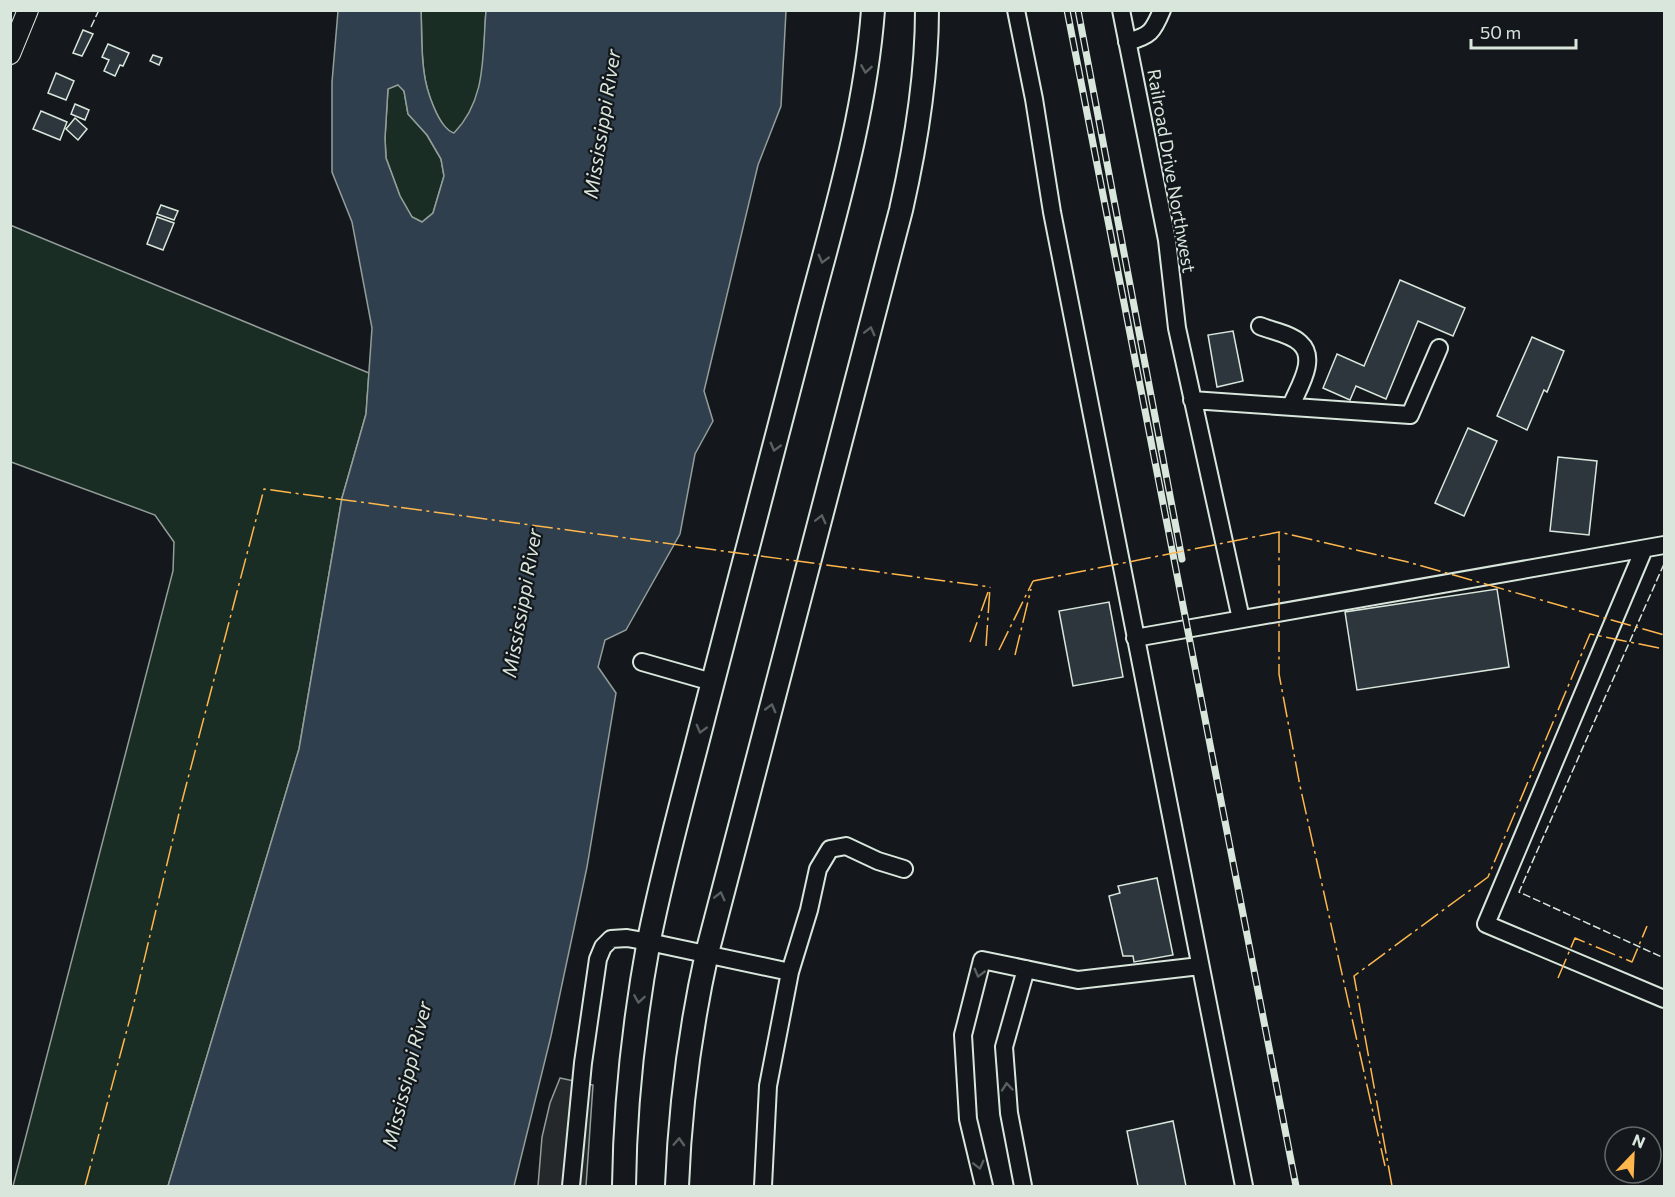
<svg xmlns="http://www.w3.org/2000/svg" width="1675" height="1197" viewBox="0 0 1675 1197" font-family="Commissioner,sans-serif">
	<rect width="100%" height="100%" fill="#14181c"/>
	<path fill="#1a2d24" stroke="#939e99" stroke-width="1.5" d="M421,11h65c-3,35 1,77 -20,109 -3,5 -8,9 -12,14 -16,-6 -28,-45 -30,-62 -3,-20 -2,-41 -3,-61z
		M398,84l6,7 4,23 19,21 14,24 3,17 -11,37 -11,9 -10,-5 -12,-21 -14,-38 -1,-20 3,-50z
		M10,225l359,148 -3,41 -24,84 -43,251 -131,437h-155l160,-615 1,-29 -19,-27 -144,-53z"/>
	<path fill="#24282b" stroke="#939e99" stroke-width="1.5" d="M560,1078l33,7 -7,101h-48l4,-49 8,-34z"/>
	<path fill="#2f3f4d" stroke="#939e99" stroke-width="1.5" fill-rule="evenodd" d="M338,11h83c1,20 0,41 3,61 2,17 14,56 30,61 33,-34 28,-78 32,-122h300l-5,95 -23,59 -54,226 9,30 -18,33 -15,80 -54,96 -21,10 -7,27 18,26 -29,174 -36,169 -37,150h-346l131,-437 43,-251 24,-84 6,-86 -20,-106 -20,-50v-90zM398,85l6,6 4,23 19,21 14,24 3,17 -11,37 -11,9 -10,-5 -12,-21 -14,-38 -1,-20 3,-49z"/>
	<path fill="#2c363c" stroke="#d8e6dc" stroke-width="1.5" d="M83,30l10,4 -11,22 -9,-3z
		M108,44l21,9 -6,13 -3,-1 -5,11 -11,-5 5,-11 -7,-3z
		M153,55l9,3 -3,7 -9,-4z
		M56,73l18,8 -8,19 -18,-7z
		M75,104l14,6 -4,10 -14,-6z
		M41,111l26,11 -7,18 -27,-11z
		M75,118l12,11 -9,11 -12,-11z
		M161,205l17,6 -4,9 -17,-6z
		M157,217l17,6 -11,27 -16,-6z
		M1400,280l65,28 -12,28 -35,-15 -32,78 -30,-13 -6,14 -27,-12 14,-34 27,12z
		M1233,331l10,50 -26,6 -9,-52z
		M1532,337l32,14 -17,41 -3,-2 -17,40 -30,-14z
		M1468,428l29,13 -33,75 -29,-13z
		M1558,457l39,4 -8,74 -39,-4z
		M1497,589l12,78 -152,23 -12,-78z
		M1109,602l14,75 -50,9 -14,-75z
		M1157,878l16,77 -39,7 -1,-6h-10l-14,-60 11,-3 -2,-7z
		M1173,1121l13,65h-48l-11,-55z"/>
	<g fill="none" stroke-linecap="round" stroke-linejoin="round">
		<defs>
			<path id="minor" d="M1016,10l18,89 18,113 192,974
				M1121,10l46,230 10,88 64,291
				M1127,42c23,-6 26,-10 35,-32
				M1260,326c12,5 31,8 40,17 18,16 -2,45 -9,63
				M1192,400l218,15 29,-67
				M1644,549l-158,375 178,75
				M1135,638l529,-93
				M642,662l70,20
				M571,1186l12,-123 15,-104 5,-12 8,-8 16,-1 22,4 141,30
				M763,1186l5,-100 22,-114 19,-62 9,-41 12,-20 16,-3 32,15 26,8
				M984,1186l-16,-67 -5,-84 19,-75 96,20 122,-14
				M1023,1186l-14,-73 -5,-66 22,-78"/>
			<path id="major" d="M10,54l18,-44"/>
			<path id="highway" d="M624,1186c1,-83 10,-164 25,-246 15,-75 36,-149 55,-224 34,-130 68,-261 102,-392 27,-104 59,-206 67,-314
				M677,1186c3,-78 13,-156 30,-233l194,-743c15,-66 26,-132 26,-200"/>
		</defs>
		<use href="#minor" stroke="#d8e6dc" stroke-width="20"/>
		<use href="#major" stroke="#d8e6dc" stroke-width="22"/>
		<use href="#highway" stroke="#d8e6dc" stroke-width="26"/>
		<use href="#minor" stroke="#14181c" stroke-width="16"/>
		<use href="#major" stroke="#14181c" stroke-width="20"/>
		<use href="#highway" stroke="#14181c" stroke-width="22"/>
		<defs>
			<path id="rail" d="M1067,10l229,1176
				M1078,10l104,549"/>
		</defs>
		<use href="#rail" stroke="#d8e6dc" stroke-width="7"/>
		<use href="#rail" stroke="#14181c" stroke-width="4.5" stroke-dasharray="14" stroke-linecap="butt"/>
		<path stroke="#d8e6dc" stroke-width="1.5" stroke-dasharray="8 3" stroke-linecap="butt" d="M91,27l8,-17
			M1664,564l-145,328 145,66"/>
		<path stroke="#ffb74d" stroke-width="1.5" stroke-dasharray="21 4.5 3 4.5" stroke-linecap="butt" d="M1279,532v142l21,112 85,380
			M1033,581l246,-49 129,30 256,73
			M970,642l18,-50
			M986,646l4,-59
			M999,650l34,-69
			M1015,655l16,-66
			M1558,978l17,-40 57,24 15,-36
			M85,1186l47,-175 49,-206 83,-316 726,98
			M1392,1186l-38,-210 134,-99 102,-243 74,15"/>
	</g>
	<defs><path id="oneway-chevron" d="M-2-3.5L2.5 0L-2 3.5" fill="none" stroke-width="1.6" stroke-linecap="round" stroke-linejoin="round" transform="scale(1.5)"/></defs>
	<g stroke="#59605f">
		<use href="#oneway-chevron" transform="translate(866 69) rotate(99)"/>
		<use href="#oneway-chevron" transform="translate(823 259) rotate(105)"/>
		<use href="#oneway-chevron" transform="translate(870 331) rotate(-76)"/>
		<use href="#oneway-chevron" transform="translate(775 447) rotate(105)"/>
		<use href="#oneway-chevron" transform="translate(821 519) rotate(-76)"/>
		<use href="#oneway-chevron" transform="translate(771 708) rotate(-75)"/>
		<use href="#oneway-chevron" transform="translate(701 729) rotate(105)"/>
		<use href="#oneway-chevron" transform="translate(720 896) rotate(-76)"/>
		<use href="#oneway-chevron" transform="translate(979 973) rotate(105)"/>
		<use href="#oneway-chevron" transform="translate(639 999) rotate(99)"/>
		<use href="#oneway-chevron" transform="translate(1007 1087) rotate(-95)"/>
		<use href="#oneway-chevron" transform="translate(679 1142) rotate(-87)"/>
		<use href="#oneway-chevron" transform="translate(979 1165) rotate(76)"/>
	</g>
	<g text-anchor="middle" stroke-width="4.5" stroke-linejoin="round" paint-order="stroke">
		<g font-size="18" fill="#d8e6dc" stroke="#14181c">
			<text transform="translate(1171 171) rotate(80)" y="6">Railroad Drive Northwest</text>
		</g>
		<g font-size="20" font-style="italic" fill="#d8e6dc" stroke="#14181c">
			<text transform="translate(602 124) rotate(-81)" y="7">Mississippi River</text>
			<text transform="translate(522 603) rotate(-80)" y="7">Mississippi River</text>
			<text transform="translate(407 1075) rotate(-76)" y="7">Mississippi River</text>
		</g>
	</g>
	<rect width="1675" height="1197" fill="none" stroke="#d8e6dc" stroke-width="24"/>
	<g transform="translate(1633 1155) rotate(23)"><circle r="28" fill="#14181c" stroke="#626a69" stroke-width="1.5"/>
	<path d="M0-4.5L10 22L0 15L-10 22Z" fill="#ffb74d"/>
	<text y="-9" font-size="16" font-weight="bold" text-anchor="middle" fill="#d8e6dc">N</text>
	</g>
	<path d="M1471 39v9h105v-9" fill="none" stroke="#d8e6dc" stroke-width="3"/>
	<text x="1480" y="39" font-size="18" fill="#d8e6dc" stroke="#14181c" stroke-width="4.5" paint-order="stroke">50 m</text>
</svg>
